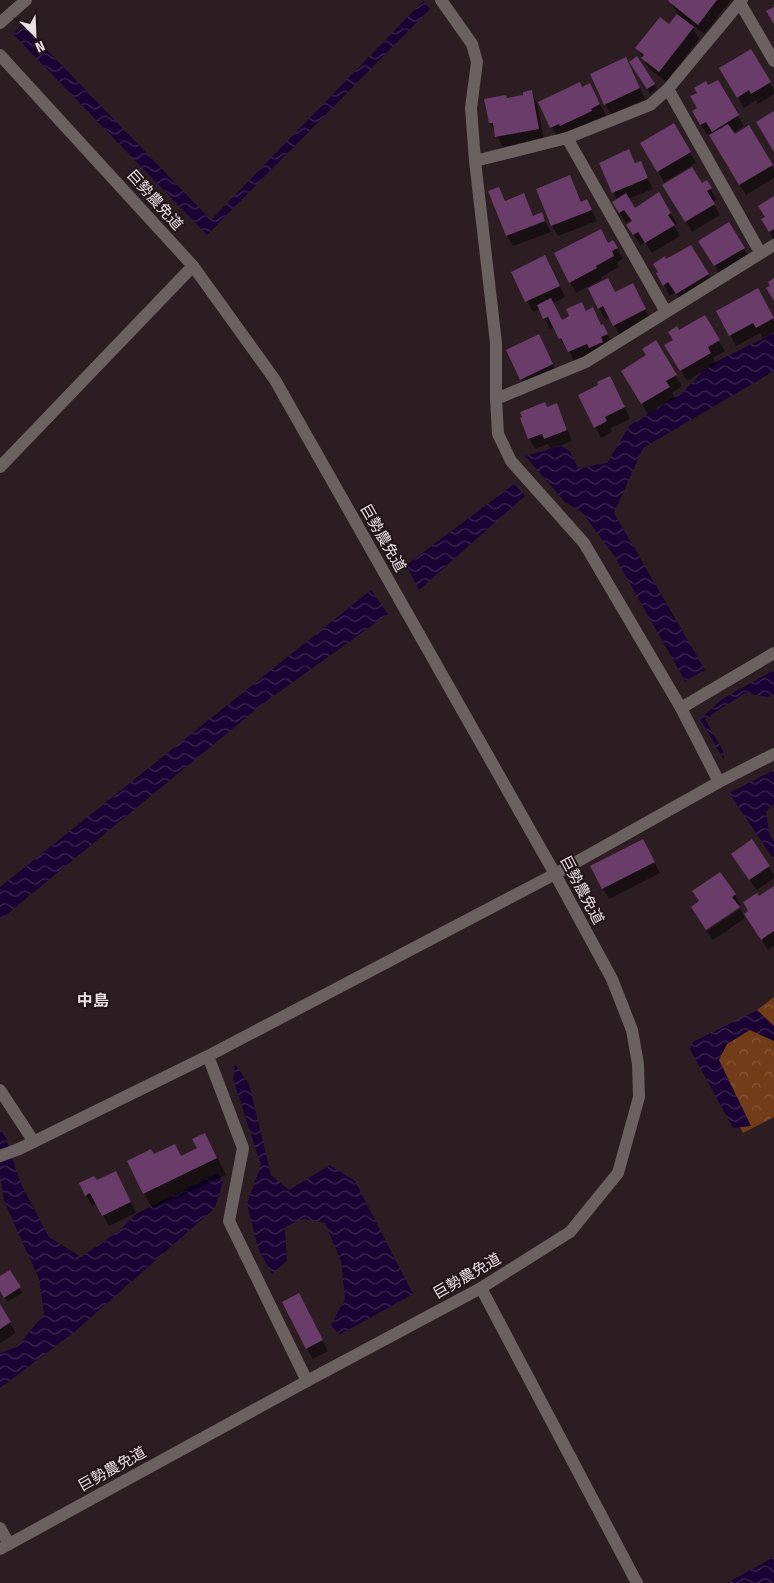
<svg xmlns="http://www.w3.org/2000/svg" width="774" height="1583" viewBox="0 0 774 1583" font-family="'Fira Sans Condensed','Noto Sans JP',sans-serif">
	<defs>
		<pattern id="forest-crowns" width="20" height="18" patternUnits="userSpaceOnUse" patternTransform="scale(1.25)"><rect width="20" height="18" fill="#733c19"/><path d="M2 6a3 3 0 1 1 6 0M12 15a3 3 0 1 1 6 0" fill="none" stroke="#87583a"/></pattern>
		<pattern id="water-waves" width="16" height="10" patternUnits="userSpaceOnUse" patternTransform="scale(1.25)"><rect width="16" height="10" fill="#1a0334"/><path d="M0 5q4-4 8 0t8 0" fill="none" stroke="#3b2751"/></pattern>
	</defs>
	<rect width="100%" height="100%" fill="#2c1d22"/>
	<path fill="url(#forest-crowns)" d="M774,997v120l-31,16 -49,-92 63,-31z"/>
	<path fill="url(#water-waves)" d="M423,1l7,8 -223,226 -194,-201 9,-10 189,196z
		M774,333v38l-131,77 -29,65 91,157 -20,11 -70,-124 -33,-45 -16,-9 -41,-47 36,-10 9,5 8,17 29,-5 23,-38 54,-34 25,-26z
		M514,484l11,12 -106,94 -13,-25z
		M371,590l17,24 -123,88 -265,218v-33z
		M774,670v24l-5,3 -24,-4 -40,26 18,32 1,9 -24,-41 22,-20z
		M774,770v34l-8,8 4,24 4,5v19l-45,-67z
		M757,1010l17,16v15l-24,-11 -23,14 -8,16 32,66 -18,2 -43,-79 4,-8z
		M235,1064l14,20 22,91 18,15 41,-25 25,16 58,113 -74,41 -8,-10 14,-26 -4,-38 -16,-38 -22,-4 -18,8 2,34 -15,13 -14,-26 -11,-44 14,-39 -28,-86z
		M0,1129l6,9 15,46 28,53 32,20 39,-27 16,-16 81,-41 6,8 -8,27 -143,126 -72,54v-35l17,-6 27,-33 -5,-35 -35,-78 -4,-26z
		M774,1557v26h-47z"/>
	<path fill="#0007" d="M671,0h60l-27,34 -13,-10 8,15 -33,43 -17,-14 -12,-20 32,-23 9,-11 -8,-12z
		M750,50l24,40v4l-16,10 -2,-4 -12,8 -23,-39z
		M637,58l20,31 -7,5 -19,-32z
		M631,70l14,29 -34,16 -6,-11z
		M717,82l27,44 -11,7 1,3 15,-9 25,42v9l-28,17 -37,-61 -2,1 -8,-14v-13l9,-21z
		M590,85l16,30 -48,23 -18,-35z
		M531,92l6,11 7,37 -41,7 -13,-24 18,-24 17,-3z
		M673,124l23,39 -32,19 -22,-38z
		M629,151l7,13 4,-2 13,27 -25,10 6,10 25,-15 18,30 -3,2 6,10 -28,17 -7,-11 -5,3 -12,-20 5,-3 -1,-3 -6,4 -13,-21 4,-2 -17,-37z
		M570,177l12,26 5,-2 10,20 -39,15 -6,-10 -14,-37z
		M706,182l11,18 -5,2 8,13 -28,17 -28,-46 38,-2z
		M499,188l7,14 17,-7 11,22 7,-3 10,18 -38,14 -6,-10 -17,-44z
		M774,197v42l-11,-19 3,-2z
		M729,224l21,35 -29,17 -21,-35z
		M613,242l10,17 -6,3 2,5 -18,10 1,2 -26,14 -6,-11 38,-38z
		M691,246l23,39 -31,19 -7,-12 -6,4 -12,-22 2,-1 6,-12z
		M545,257l20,40 -12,6 9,18 9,-4 11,-14 5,9 14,14 2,-1 10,20 -38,17 -7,-13h-2l-12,-22 -4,2 -10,-20 -7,3 -21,-40z
		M589,289l26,4 23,2 13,25 -31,16 -10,-19 -5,2z
		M757,290l17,30v12l-11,6 -3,-5 -24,13 -19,-35z
		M704,317l21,34 -12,7 3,6 -29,17 -21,-35 9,-6 4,-8z
		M655,342l27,44 -10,7 3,5 -27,16 -26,-43 25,-15z
		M544,347l14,28 -31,15 -6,-11z
		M616,388l14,31 -20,9 2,4 -11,6 -6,-11z
		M556,405l6,11 10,25 -21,8 -3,-5 -13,5 -6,-11 18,-29z
		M752,841l22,34v3l-17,12 -18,-25z
		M649,852l11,21 -51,26 -6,-11z
		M774,887v59l-6,4 -16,-25 -3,-14 10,-13z
		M735,895l6,10 -35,24 -7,-11z
		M740,909l5,9 -32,22 -6,-9z
		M205,1134l21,41 -73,34 -9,-16 37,-36 17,-8z
		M116,1172l20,41 -27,13 -12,-23 -5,3 -6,-11 10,-14z
		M9,1272l13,21 -14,9 -8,-13v-11z
		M305,1305l23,46 -15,8 -6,-10z
		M0,1306l16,27 -16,10z"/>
	<path fill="#693c69" d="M669,0h48l-19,25 -30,-24z
		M774,7v17l-8,-13z
		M677,14l17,13 -35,45 -18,-14 3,-3 -9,-7 25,-31 9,7z
		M751,49l20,33 -20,12 -2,-4 -12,8 -18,-30z
		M637,56l18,28 -8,5 -18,-27z
		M626,57l14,31 -36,17 -14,-31z
		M718,80l21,35 -27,17 -6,-10 -6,3 -8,-14 5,-3 -7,-12 7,-3 -3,-5 12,-7 2,4z
		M580,82l2,5 8,-4 10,21 -9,5 1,2 -32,15 -1,-2 -9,4 -12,-26z
		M532,90l7,39 -44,8 -2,-14h-4l-5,-24 22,-4 1,3 16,-3v-3z
		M774,111v41l-18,-30z
		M674,123l17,29 -34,20 -17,-29z
		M728,124l7,10 14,-9 24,40 -34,20 -30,-50z
		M629,149l6,14 6,-2 7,17 -36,15 -13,-30z
		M692,167l10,16 5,-3 5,8 -5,3 8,13 -30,18 -23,-37z
		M570,175l11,27 6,-3 5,11 -41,16 -15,-37z
		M499,187l6,14 19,-8 9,23 9,-4 3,9 -39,15 -18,-45z
		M659,192l12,21 -3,2 7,10 -30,18 -7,-11 -5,3 -7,-10 6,-4 -8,-11 -5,3 -7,-11 14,-9 9,15z
		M774,196v33l-5,3 -8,-13 4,-2 -7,-11z
		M729,222l16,26 -31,18 -16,-25z
		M601,229l7,14 5,-3 5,8 -6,3 2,5 -18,10 1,2 -28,15 -15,-30z
		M691,245l18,29 -33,20 -8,-12 -5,4 -7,-13 2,-1 -5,-8 12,-8 1,3z
		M545,255l15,31 -35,16 -14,-30z
		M608,278l7,14 18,-9 13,26 -33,17 -10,-20 -5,3 -10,-21z
		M774,278v23l-8,-13 4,-2 -2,-4z
		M758,288l16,30 -18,10 -3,-5 -24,13 -13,-25z
		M551,298l11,22 7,-4 -3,-7 16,-7 4,9 7,-4 8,18 2,-1 5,10 -7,3 2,5 -14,6 -2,-4 -19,8 -7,-14 -2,1 -11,-22 -5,2 -6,-14z
		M705,315l15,25 -12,7 3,6 -31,18 -16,-26 9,-5 -5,-8 9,-6 2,4z
		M539,334l14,30 -33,16 -14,-30z
		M656,340l21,35 -11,6 4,6 -29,17 -20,-33 25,-16 -4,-6z
		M610,376l15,31 -20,10 2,4 -13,7 -16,-33 20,-10 -1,-3z
		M545,402l2,5 10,-4 10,27 -23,9 -2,-5 -14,5 -8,-21 2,-1 -2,-5z
		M643,839l12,23 -53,27 -12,-23z
		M752,839l18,27 -21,14 -18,-26z
		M720,872l16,22 -4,3 8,10 -34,23 -15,-23 8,-6 -7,-10z
		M774,886v45l-13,9 -17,-26 4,-3 -5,-9 14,-9 2,3z
		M205,1133l12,25 -74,36 -16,-33 24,-12 3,5 21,-10 6,12 16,-8 -5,-9z
		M116,1171l15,31 -29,14 -12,-23 -5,3 -6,-13 15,-7 3,4z
		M10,1270l11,17 -17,11 -4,-7v-15z
		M299,1293l24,47 -17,9 -24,-47z
		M0,1304l11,18 -11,7z"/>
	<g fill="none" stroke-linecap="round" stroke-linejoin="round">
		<path stroke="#6a6160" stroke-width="12" d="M441,0l31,44 5,18 -6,46 4,53 21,182v56l2,35 13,27 73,82 97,165 38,74
			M740,3l34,58
			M0,23l26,-23
			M668,89l92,163
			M567,138l99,174
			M475,161l92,-23 83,-33 18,-16 74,-89
			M496,399l90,-37 188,-117
			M0,467l193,-201
			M681,708l93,-55
			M208,1056l35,92 -14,73 78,160
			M0,1090l34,52
			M0,1156l19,-7 189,-93 347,-182 164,-92 55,-28
			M481,1288l156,295
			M0,1528l9,16"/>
		<path stroke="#6a6160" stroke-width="12" d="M0,55l193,211 82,114 280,494 57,105 20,51 6,34 1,33 -21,76 -48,59 -89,56 -174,93 -307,168"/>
	</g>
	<g text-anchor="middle" stroke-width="4" stroke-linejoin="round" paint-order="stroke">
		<g font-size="15" fill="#eadfe2" stroke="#221419">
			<text transform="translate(155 200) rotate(48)" y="5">巨勢農免道</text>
			<text transform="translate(383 538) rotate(60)" y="5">巨勢農免道</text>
			<text transform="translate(582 890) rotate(62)" y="5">巨勢農免道</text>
			<text transform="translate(467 1276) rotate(-30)" y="5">巨勢農免道</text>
			<text transform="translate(112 1469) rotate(-29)" y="5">巨勢農免道</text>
		</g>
		<g font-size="16" font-weight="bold" fill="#eadfe2" stroke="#221419">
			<text x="93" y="1006">中島</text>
		</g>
	</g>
	<g transform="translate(35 35) rotate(156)" stroke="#221419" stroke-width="4" paint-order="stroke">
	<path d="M0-4L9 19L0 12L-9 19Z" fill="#eadfe2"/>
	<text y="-8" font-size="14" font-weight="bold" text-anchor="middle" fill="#eadfe2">N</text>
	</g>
</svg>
